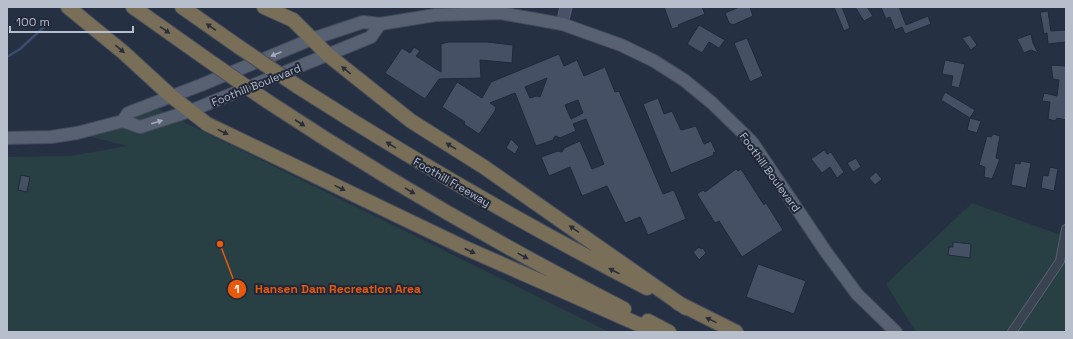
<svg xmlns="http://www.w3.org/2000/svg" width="1073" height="339" viewBox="0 0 1073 339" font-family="'Space Grotesk',sans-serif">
	<rect width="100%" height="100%" fill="#263043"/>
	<path fill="#283f44" d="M158,109l451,223h-602v-175l63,-1 57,-10 -43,-11z
		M972,203l94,34v95h-150l-30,-48z"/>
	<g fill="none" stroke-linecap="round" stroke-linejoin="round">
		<path stroke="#3b4c6c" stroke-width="2.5" d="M7,57l13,-8 24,-22"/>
	</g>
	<path fill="#455065" stroke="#21293a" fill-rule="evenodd" d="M664,7h38l3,7 -27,11 1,2 -7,2z
		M739,7h11l3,9 -20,9 -4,-2 -4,-10z
		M834,7h8l8,21 -6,3z
		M855,7h12l6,9 -9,5z
		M881,7h18l7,18 22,-9 3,8 -26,10 -3,-7 -7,3 -5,-13 -4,2z
		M1048,11l3,20 15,-1v12l-18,2 -1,-11 -3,1 -4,-22z
		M699,25l26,15 -6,8 -10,-6 -7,11 -15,-9z
		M1031,34l2,9 5,10 -7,-3 -7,3 -7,-14z
		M970,35l7,10 -6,5 -9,-12z
		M747,38l16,38 -13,6 -16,-39z
		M448,42h39l26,3 -1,18 -32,-3 1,18 -42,1 -14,20 -40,-26 17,-25 8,5 4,-6 6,4 -4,5 25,16v-28z
		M559,54l5,12 13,-6 7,16 21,-9 10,25 4,-1 44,103 11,-4 12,29 -38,16 -8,-18 -15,6 -18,-37 -25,10 -12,-29 -21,9 -8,-19 17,-6 4,1 2,-4 16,-7 12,28 12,-5 -18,-45 -13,5 3,7 -16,7 -5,-2 -2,4 -17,6 -21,-53 -25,10 6,4 -1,4 -16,23 -15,-10 1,-2 -23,-15 15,-25 25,16 9,-16zM547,78l-7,19 -4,-1 -6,2 -5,-11zM578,100l5,13 -12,6 -6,-14z
		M945,60l20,4 -6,24 -8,-2 2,-10 -11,-2z
		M1051,65l15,1v54l-9,-2 -2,3 -7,-2 2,-17 -8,-1 2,-8 13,3 2,-16 -6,-1z
		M945,92l30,18 -5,8 -29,-18z
		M658,98l6,16 8,-3 9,19 15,-4 8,18 7,-3 5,11 -3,1 1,2 -43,18 -28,-69z
		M970,118l11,3 -4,12 -10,-3z
		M993,134l7,2 -4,22 4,1 -8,20 -8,-2 1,-10 -6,-2 8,-29 4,1z
		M511,139l8,8 -4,7 -9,-6z
		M824,150l3,4 4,-2 13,20 -7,6 -7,-11 -8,6 -11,-14z
		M856,158l5,9 -8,5 -6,-9z
		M1021,161l10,2 -5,25 -15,-3 4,-22 5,1z
		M1050,167l8,2 -4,22 -13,-3 2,-13 5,1z
		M736,169l2,2 3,-2 23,36 2,-2 17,27 -41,27 -23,-36 -4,2 -18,-29 6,-4 2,2z
		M876,172l6,7 -7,6 -6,-7z
		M21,175l9,2 -3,15 -9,-2z
		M953,242l18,2 -1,14 -22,-3 1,-8h4z
		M699,247l2,2 2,-1 3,5 -7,7 -6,-8z
		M758,264l48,17 -12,33 -48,-17z"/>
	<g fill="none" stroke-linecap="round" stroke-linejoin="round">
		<defs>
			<path id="street" d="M1012,332l48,-71 6,-32"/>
			<path id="secondary" d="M562,24l4,-17"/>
			<path id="primary" d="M123,121l5,-8 73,-28 111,-46 51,-17 17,2 55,-9 65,-2 62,11 59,21 33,16 30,19 28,23 40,39 74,110 31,42 39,38
				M7,138l44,-1 26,-4 46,-12 17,6 50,-16 181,-74 9,-13"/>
			<path id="highway" d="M68,7l55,45 48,44 36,28 256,123 193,85
				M133,7l72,51
				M182,7l57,40
				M264,7l29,13 35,35 83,66 73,46 202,141
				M297,86c114,73 230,140 350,202
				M267,101c115,76 234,145 357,208
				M678,303l58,29
				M648,321l21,11"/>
		</defs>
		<use href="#street" stroke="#586070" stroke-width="10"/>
		<use href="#secondary" stroke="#586070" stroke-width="13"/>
		<use href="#primary" stroke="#444b5c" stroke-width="14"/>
		<use href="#highway" stroke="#454d5d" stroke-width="16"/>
		<use href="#street" stroke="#3a4352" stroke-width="8"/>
		<use href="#secondary" stroke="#485166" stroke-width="11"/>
		<use href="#primary" stroke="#586172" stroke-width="12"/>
		<use href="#highway" stroke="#796e57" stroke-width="14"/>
		<defs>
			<path id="highway-bridge" d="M239,47l58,39
				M205,58l62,43"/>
		</defs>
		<use href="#highway-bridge" stroke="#454d5d" stroke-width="16" stroke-linecap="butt"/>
		<use href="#highway-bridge" stroke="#796e57" stroke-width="14"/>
	</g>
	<defs><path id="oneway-solid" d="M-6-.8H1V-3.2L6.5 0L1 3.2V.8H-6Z"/></defs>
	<g fill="#282e3b">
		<use href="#oneway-solid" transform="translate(211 27) rotate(-145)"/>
		<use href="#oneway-solid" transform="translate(165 30) rotate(35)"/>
		<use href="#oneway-solid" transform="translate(120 49) rotate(40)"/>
		<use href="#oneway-solid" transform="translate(346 70) rotate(-141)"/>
		<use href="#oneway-solid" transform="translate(300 123) rotate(33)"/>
		<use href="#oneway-solid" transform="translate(223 132) rotate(26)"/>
		<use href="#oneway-solid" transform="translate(391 145) rotate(-148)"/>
		<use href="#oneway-solid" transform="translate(451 146) rotate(-148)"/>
		<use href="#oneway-solid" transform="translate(340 188) rotate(26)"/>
		<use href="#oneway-solid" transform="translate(410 191) rotate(31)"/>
		<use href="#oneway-solid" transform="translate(574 229) rotate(-146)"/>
		<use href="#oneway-solid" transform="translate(470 251) rotate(25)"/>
		<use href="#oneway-solid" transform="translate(523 256) rotate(29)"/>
		<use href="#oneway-solid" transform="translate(614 271) rotate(-153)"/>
		<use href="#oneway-solid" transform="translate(711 320) rotate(-154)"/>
	</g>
	<g fill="#a4abba">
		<use href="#oneway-solid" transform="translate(276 54) rotate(157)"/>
		<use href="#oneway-solid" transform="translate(157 122) rotate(-17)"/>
	</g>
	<g text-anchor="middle" stroke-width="4" stroke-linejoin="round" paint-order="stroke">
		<g font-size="11" fill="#b7becc" stroke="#1f2738">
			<text transform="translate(256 85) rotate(-22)" y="4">Foothill Boulevard</text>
			<text transform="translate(770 172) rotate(54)" y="4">Foothill Boulevard</text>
			<text transform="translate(452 182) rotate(30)" y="4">Foothill Freeway</text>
		</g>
	</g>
	<path fill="none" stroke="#e8590c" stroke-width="1.5" d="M220 244L237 289"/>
	<g fill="#e8590c" stroke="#1f2738" stroke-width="1.5">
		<circle cx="220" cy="244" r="4"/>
		<circle cx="237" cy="289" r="10"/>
	</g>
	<g font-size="12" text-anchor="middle" font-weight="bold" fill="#fff">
		<text x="237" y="293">1</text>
	</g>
	<g font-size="12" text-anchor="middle" font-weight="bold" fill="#e8590c" stroke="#1f2738" stroke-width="4" stroke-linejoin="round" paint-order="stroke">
		<text x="338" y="293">Hansen Dam Recreation Area</text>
	</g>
	<rect width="1073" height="339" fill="none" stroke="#b7becc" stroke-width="16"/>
	<path d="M10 26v6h123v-6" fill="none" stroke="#b7becc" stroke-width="2"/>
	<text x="16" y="26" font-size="12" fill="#b7becc" stroke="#1f2738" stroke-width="3" paint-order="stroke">100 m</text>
</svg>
